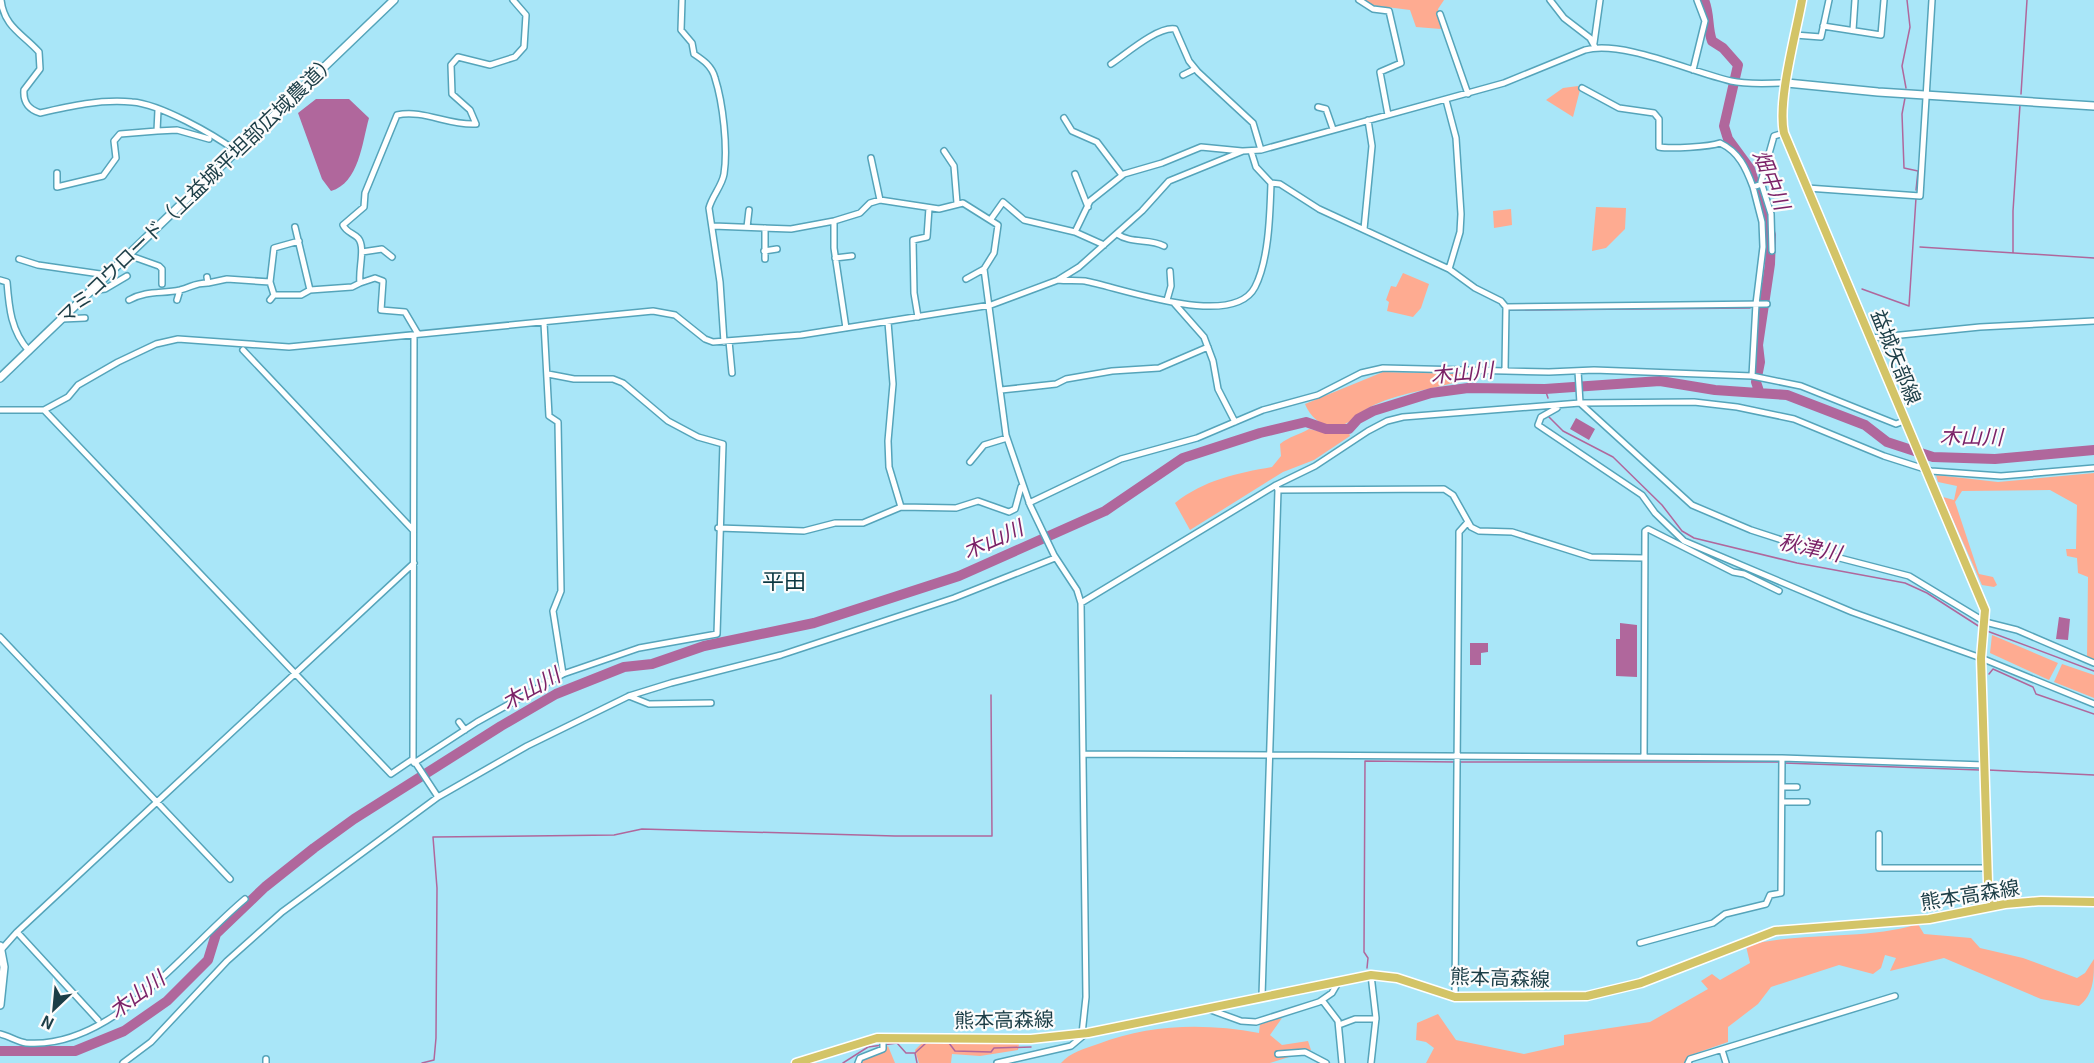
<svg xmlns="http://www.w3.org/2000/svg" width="2094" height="1063" viewBox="0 0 2094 1063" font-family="Georgia,'Noto Sans JP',serif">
	<rect width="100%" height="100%" fill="#a9e6f8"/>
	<path fill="#feab91" d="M1363,0h81l-6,9 3,20 -25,-2 -6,-17 -39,-5z
		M1578,86l2,4 -7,27 -27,-17 17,-12z
		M1596,207l30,1 -1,21 -19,19 -14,3z
		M1511,209l1,16 -18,3 -1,-17z
		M1403,273l26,11 -8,24 -8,9 -26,-6 2,-9 -3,-2 5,-14 5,1z
		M1383,372l79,2 7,4c-31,11 -65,13 -95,27 -11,4 -21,17 -32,20 -17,5 -31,-6 -37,-21z
		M1309,429l22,5 18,-1 1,3 -36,24 -31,12 -93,58 -15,-27c29,-23 62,-30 97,-36l9,-11 -1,-12c10,-8 19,-9 29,-15z
		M2094,473v187l-7,-3 1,-80 -10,-4 -1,-15 -10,-2 -1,-7h10l1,-44 -27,-15 -88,1 -7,11 24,72 14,3 4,8 -3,2 -12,-2 -39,-88 11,3 3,-14 -19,-4 -2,-7 62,7z
		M1992,635l66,28 -9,17 -59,-27z
		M2062,664l32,11v23l-40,-16z
		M1918,924l6,10 47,4 9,10 43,10 54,20 8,-5 9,-14c0,18 0,36 -15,47l-38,-7 -97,-41 -54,13 6,-13 -11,-3 -4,13 -8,6 -34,-9 -68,22 -13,17 -30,23v15l-40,14 -3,7h-259l8,-15 -8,-6 -10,-2 1,-17 21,-9 18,26 68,14 40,-9v-10l86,-13 58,-33 -7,-8 11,-7 8,6 30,-17 -4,-17c56,-15 117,-5 172,-22z
		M1282,1018l-12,17 12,10 26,-4 3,9 -41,13h-209c10,-11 23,-14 37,-19 52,-20 107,-21 161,-11l1,-10z
		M923,1042l96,2 -1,6 -38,6 -28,-2 -1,9h-32l-4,-13z
		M888,1046l7,17h-33l1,-3 18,-8z"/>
	<path fill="#b0679c" d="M316,99h33l20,19c-7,25 -10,65 -38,73l-9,-12 -24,-66z
		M1576,418l19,11 -6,11 -19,-11z
		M2059,617l11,2 -2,21 -12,-1z
		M1620,623l17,2v52l-21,-1v-37h4z
		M1470,643h18v9l-7,1v12h-11z"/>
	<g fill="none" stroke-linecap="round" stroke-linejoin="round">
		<path stroke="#b0679c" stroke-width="1.5" d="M1906,88l-4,-22 8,-39 -3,-27
			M2021,94l6,-94
			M1905,98l-3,16 2,54 14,3 -2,19
			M1920,247l174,11
			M2013,252v-41l7,-106
			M1862,289l47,17 7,-108
			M1509,310l241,-2
			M1545,389l3,9
			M1548,416l15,15 50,26 49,48 20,26 12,7 103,25 108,20 22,10 53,34
			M1987,631l107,40
			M1989,674l4,-5 40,18 3,7 58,20
			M1460,762h320
			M1784,763l196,7
			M1988,770l106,5
			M1367,968l1,-10 -4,-6 1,-191 91,1
			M915,1053l2,10
			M422,1063l12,-3 2,-22 1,-150 -4,-51 181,-2 28,-6 253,7h97l-1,-141
			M843,1063l25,-16 29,-4 9,10h9l11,-10h23l6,8 36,1 3,-4 37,-1"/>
		<path stroke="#b0679c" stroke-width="10" d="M1704,0c6,14 3,27 8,41l11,7 15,17 -14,61 4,13 22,30 21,66 -1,29 -12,81 2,17 -4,20 3,9
			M0,1051h75l49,-20 43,-30 41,-41 8,-26 49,-47 49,-39 40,-29 147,-93 55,-32 68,-27 28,-3 52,-18 110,-23 145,-47 146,-65 78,-53 77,-25 46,-11 20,7h23l9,-10 15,-8 58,-18 37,-5 77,1 115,-8 55,9 72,5 78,30 22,17 46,15 62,2 99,-9"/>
		<defs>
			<path id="minor" d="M1,0c3,27 22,34 38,52l1,17 -16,21c-1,12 4,19 16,23 30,-7 61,-14 92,-11 28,2 81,32 104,49
				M682,0l-1,30 11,13 2,11c9,6 18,12 21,24 8,25 13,70 9,96 -2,12 -12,22 -15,34l11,74 4,60
				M1359,0l14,9 16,2 12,52 -21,9 8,43
				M1550,0l14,18 26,20 5,9
				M1440,14l28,80
				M1823,26l58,9 3,-35
				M1853,30l2,-30
				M1795,35l26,2 8,-37
				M1594,43l6,-43
				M1111,64c15,-10 47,-38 64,-35l14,32 9,11 55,51 8,27
				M1693,70l12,-49 -8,-21
				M1183,75l12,-6
				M1582,88l37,20 35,5 5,6v28c11,2 50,0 61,-4 19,9 26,25 33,44l9,-3
				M1446,100l10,38 5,76 -1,18 -11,37 26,19 26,13 5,6 261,-3
				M1318,107l8,2 7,20
				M1064,118l8,13 25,11 25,33
				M157,131l20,-1 32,9
				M944,151l10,15 3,37
				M1251,151l5,16 15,16 9,1 39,25 130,60
				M871,158l9,42
				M57,173v14l46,-11 13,-18 -2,-17 6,-7 37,-3 1,-21
				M1075,174l13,33
				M1807,188l113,8 12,-196
				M991,219l12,-17 21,18 51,12 29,13
				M834,221v27l12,80
				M713,226l78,3 43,-8 26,-8 10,-10 10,-3 59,9 24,-6 35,22 -4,28 -10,16 22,166 24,70 24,50 23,35 4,13 5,394 -4,37
				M295,227l15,63
				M747,227l2,-17
				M1364,229l8,-83 -4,-26
				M1075,232l15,-31 34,-27 38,-11 39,-16 41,4
				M1117,234c14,10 33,4 47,12
				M764,251l13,-2
				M1772,251l-1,-37 -10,-32 13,-46 10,-3
				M362,252l20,-3 10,8
				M128,255l31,11 3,3v15
				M835,258l17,-2
				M19,259l19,6 69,10
				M765,259v-31
				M966,279l18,-10
				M0,280l7,2c2,26 4,49 22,69
				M1058,280c9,1 18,0 27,1 37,7 148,49 170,6 14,-27 15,-74 16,-104
				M208,283l19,-4 43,3
				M91,291l14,-2 22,-13
				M274,295l-4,-13 4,-34 25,-7
				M129,300c18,-10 33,-6 51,-10 12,-3 14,-7 28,-7l-1,-6
				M177,300l3,-10
				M270,300l4,-5h27l9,-5 42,-3 8,-4
				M1167,300l4,-14 -1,-15
				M1174,303l30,34 9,24 5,28 17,33
				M918,317l-4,-24 -1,-53 14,-3 2,-29
				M62,319l23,-1
				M888,322l5,62 -5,57 1,26 12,40
				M544,323l5,93 9,6 3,169 -8,20 10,63
				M418,334l-13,-22 -24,-2 2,-29 -8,-3 -15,5c-2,-13 6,-36 -2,-45 -5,-5 -12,-6 -15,-13l21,-18 1,-14 32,-78c26,-6 52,11 79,9l-6,-14 -18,-16 -1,-29 7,-8 32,8 25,-8 9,-10 2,-32 -13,-15
				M414,335l-1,424 25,38
				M1871,338l109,-11 114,-6
				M729,341l3,32
				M243,350l170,180
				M1505,369l1,-62
				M1578,371l2,32 112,102 59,25 77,25 81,21 76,46 32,8 77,33
				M1752,376l4,-72 7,-57 -1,-25 -9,-35
				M1001,390l55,-6 10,-5 46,-8 47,-3 49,-21
				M1557,408l-16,9 -3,8 104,70 13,18 29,28 168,71 129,46 113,46
				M0,410h44l24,-13 10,-12 40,-23 38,-18 22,-5 111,8 364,-36 22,4 30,24 8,3 88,-7 190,-30 67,-25 21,-13 63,-56 27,-30 74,-30 18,-1 243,-67 81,-33c38,-10 106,22 146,31 17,4 37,2 56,2
				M44,410l347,364 22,-15
				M970,462l14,-17 23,-7
				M1277,488l1,2 166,-1 9,6 18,32 8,4 33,1 79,25 53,1
				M1029,503l92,-44 76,-21 66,-28 55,-15 43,-22 22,-5 166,4 45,-2 158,6 49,10 95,38 8,-3
				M718,528l86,3 31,-8h28l38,-16 55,1 22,-7 31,11 6,-3 6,-22
				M1081,603l195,-118 39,-19 53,-35 19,-10 16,-4 177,-14 114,-1 43,5 57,12 90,37 47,15 70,5 93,-8
				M0,637l230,242
				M629,696l20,8 62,-1
				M459,722l6,8
				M1085,754l697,4 202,7
				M1644,757l1,-226 3,-2 85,43 11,2 35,17
				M414,763l63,-41 86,-48 76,-26 78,-14 6,-190 -25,-7 -30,-16 -45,-38 -10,-4h-39l-26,-5
				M1782,787h15
				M1782,802h25
				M1879,834v34h108
				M17,932l81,88
				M1640,943l73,-20 12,-9 41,-10 4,-9 11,-2 1,-135
				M1,950l16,-18 397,-369
				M1262,996l16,-506
				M1455,997l4,-458v-7l9,-10
				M1322,1000l16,21 4,42
				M1208,1009l33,12 15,1 63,-20 13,-9 7,-12
				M1339,1025l16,-6h21
				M0,1034c9,2 18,8 26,9 86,7 159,-94 219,-144
				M1722,1050l4,13
				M1278,1054l27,-2 21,11
				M266,1059v4
				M123,1063l28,-21 76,-81 55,-49 156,-115 89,-51 102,-50 42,-13 110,-28 173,-57 101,-40
				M858,1063l2,-5 23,-9v-12
				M997,1063l74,-17 13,-11
				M1371,1063l5,-45 -5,-43
				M1688,1063l2,-4 205,-63"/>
			<path id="tertiary" d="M1787,83l91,9 216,14
				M0,378l394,-378
				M0,946l4,21 -4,38"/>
			<path id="primary" d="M1802,0c-6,34 -25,101 -18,133l201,477 -4,48 7,224 7,23
				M796,1063l81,-25 154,1 57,-6 283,-58 26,3 58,19 132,-1 54,-13 134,-52 154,-12 76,-15 36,-3 53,1"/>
		</defs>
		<use href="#minor" stroke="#55a4ba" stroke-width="8"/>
		<use href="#tertiary" stroke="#55a4ba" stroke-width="10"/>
		<use href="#primary" stroke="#fff" stroke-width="11"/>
		<use href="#minor" stroke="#fff" stroke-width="5"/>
		<use href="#tertiary" stroke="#fff" stroke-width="7"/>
		<use href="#primary" stroke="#d3c467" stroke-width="8"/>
	</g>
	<g text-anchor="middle" stroke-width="4.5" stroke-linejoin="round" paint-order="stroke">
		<g font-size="20" fill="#1b3d46" stroke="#fcfcfc">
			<text transform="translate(197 189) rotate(-44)" y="7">マミコウロード（上益城平坦部広域農道）</text>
			<text transform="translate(1896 357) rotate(68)" y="7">益城矢部線</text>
			<text transform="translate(1970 895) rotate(-9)" y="7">熊本高森線</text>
			<text transform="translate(1500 978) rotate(2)" y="7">熊本高森線</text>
			<text transform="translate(1004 1020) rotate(-1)" y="7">熊本高森線</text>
		</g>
		<g font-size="21" font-style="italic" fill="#7b2268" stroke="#fcfcfc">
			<text transform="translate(1771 180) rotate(68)" y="7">畑中川</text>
			<text transform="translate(1462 373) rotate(-5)" y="7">木山川</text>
			<text transform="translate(1971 437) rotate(1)" y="7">木山川</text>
			<text transform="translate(993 540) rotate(-24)" y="7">木山川</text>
			<text transform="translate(1810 548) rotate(12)" y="7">秋津川</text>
			<text transform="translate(531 689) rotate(-29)" y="7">木山川</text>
			<text transform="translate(137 995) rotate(-36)" y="7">木山川</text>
		</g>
		<g font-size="22" fill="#0b3842" stroke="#fcfcfc">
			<text x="784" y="589">平田</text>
		</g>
	</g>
	<g transform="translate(54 1009) rotate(206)" stroke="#fcfcfc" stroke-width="4.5" paint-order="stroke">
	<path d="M0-4.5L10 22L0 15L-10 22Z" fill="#1b3d46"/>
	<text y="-9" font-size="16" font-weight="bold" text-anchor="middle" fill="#1b3d46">N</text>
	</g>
</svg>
